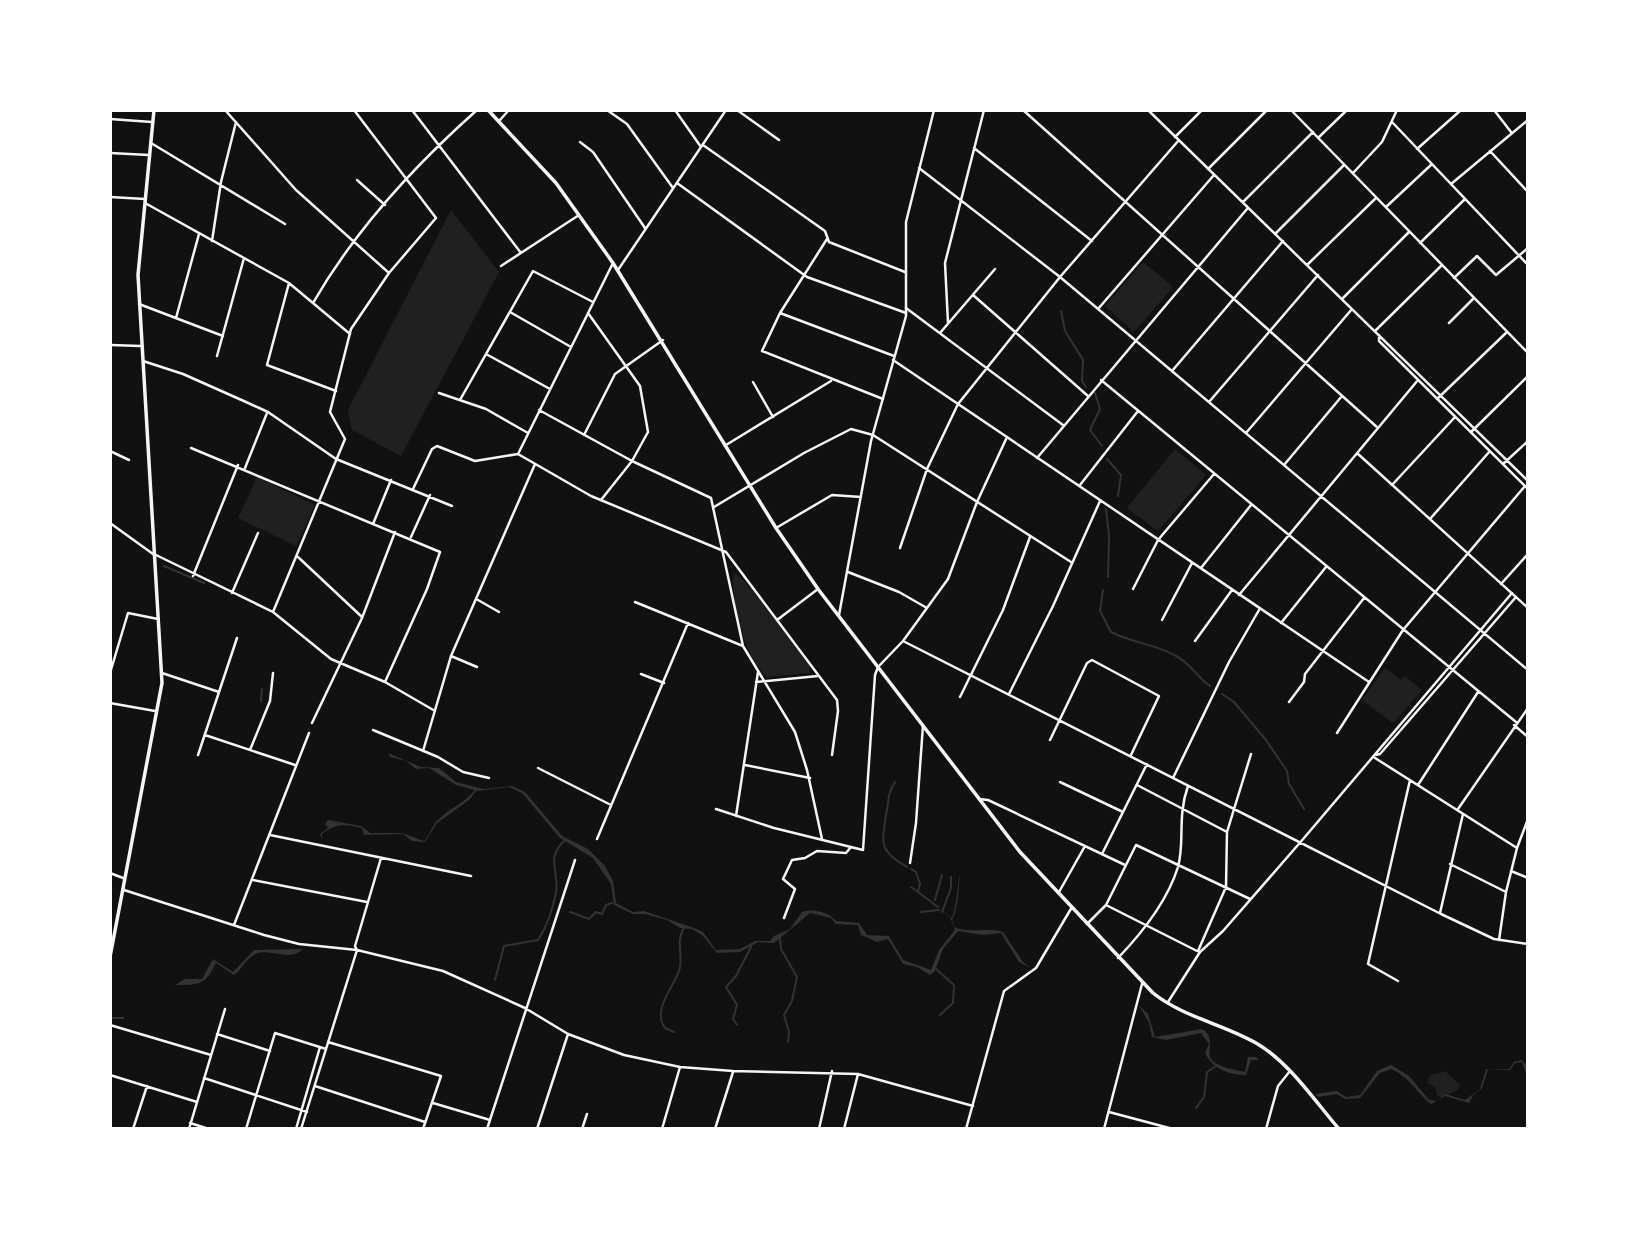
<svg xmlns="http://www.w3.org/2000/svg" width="1638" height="1239" viewBox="0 0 1638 1239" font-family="'Fira Sans Condensed',sans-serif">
	<rect width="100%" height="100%" fill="#111"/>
	<path fill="#202020" d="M451,210l48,62 -98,184 -49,-26 -4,-20z
		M1143,262l30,25 -39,45 -29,-26z
		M1175,449l31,26 -48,56 -31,-23z
		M257,477l58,28 -19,41 -58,-28z
		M734,573c12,3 63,77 76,93l-1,7 -42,4c-22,-20 -38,-76 -33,-104z
		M1385,668l16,12 4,-4 17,14 -29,33 -31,-23z
		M1445,1071l15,14 -2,5 -17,8 -4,-3 -1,-7 -9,-5 3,-8z"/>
	<path fill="#333" d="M388,753l33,14 18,1 17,14 27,7 29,-3 13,6 37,44 26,13 17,17 8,15 3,22 17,9 11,-1 50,17 9,4 13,18 24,-1 15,-8h15l4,-5 16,-7 12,-17c10,-4 27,0 34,9l23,2 8,12 22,1 14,24 28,10 8,-20 16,-20 -5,-13 -13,-11 15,12c5,-15 5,-29 8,-45 -1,12 -2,38 -8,47l2,7c16,7 34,0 49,5l20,30 8,6 -12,-6 -18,-29 -18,2 -25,-4 -15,18 -8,22 -5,4 -13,-8 -14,-3 -15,-25 -11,3 -16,-7 -3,-10 -22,-1 -5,-6 -21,-5 -36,30 -16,-1 -18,10 -23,1 -15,-18 -10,-6 -12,-1 -13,-8 -22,-6h-12l-19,-9 -3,-21 -18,-26 -33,-20 -38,-45 -13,-6 -33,4 -7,9 -32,23 -12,19 -13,-1 -9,-7 -39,1 -2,-7c-16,-4 -27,-5 -40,6v6l-2,-6 8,-6 -3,-4 3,-4 33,6 9,7h32l22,8c6,-6 7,-13 12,-19 12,-13 29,-19 39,-32l-19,-5 -27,-17 -13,1 -10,-8 -16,-4z
		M303,949c-13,13 -31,0 -45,4 -13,5 -15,16 -24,22l-18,-12c-11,22 -16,22 -41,22l10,-6h17l11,-20 20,13 21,-22z
		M1139,1005l9,9 7,23 47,-8c16,9 1,26 12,33 10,7 19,7 31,10l3,-15h8l3,3h-8l-5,15c-17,0 -33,-6 -41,-22l4,-9 -8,-11 -35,7 -14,-3 -3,-14z
		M1522,1060l6,7v12l-6,-17 -7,1 -5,7 -22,-1 -6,19 -9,7 -4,8 -24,-7 -14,8c-14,-11 -22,-28 -40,-35l-11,4 -20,25 -15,1 -8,-5 -19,3 -3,-3 22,-3 9,6 14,-2 17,-24 14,-6 18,11 20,24 8,1 8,-7 20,6 15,-11 6,-20h23l5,-7z"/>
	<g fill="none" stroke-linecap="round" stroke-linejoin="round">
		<path stroke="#333" stroke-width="2" d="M1061,311l4,20 18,29 -1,21 4,6
			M1095,393l5,16 -10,21 12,16
			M1107,459l14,16 -3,21
			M1106,509l3,27 -1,41
			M164,566l40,17
			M1103,590l-3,21 11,21c21,11 45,12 65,24 14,7 21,21 34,30
			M1222,694l12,8 32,38 21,31 2,13 15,25
			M261,701l1,-12
			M895,782c-8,12 -6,20 -9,33 -4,29 -8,35 21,52
			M911,869l5,3 4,12 -2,8 20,15
			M911,887l7,5
			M935,900l7,-25
			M570,912l19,7 7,-7 6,2 4,-9 6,-2
			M921,912l18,-2
			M942,912l9,-24v-11
			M780,938l1,11 16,28 -5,24 -8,14 5,17 -1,10
			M935,968l19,17 -1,18 -13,12
			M495,980l9,-34 34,-6c10,-15 14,-30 18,-47 4,-19 -11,-35 8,-52
			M110,1018h13
			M737,1025l-4,-6 4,-14 -11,-18 10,-11 15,-29
			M674,1032l-9,-4c-13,-18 8,-40 14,-57 5,-13 -4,-31 5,-43
			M1196,1108l8,-11 3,-25 9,-6"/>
		<path stroke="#f5f5f5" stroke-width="2.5" d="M225,110l71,80 93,83
			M412,110l109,143
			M607,110l20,14 46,64
			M675,110l26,37
			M737,110l42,30
			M1023,110l355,318
			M1148,110l380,371
			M1291,110l237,243
			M1494,110l17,22
			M110,119l42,3
			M499,121l10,-11
			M1392,122l136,143
			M1175,137l27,-27
			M1318,138l29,-28
			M580,142l13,10 52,76
			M151,143l134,81
			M703,145l122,86 4,11 76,30
			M974,148l118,93
			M1417,149l44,-39
			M1490,151l38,41
			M110,153l39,2
			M919,168l141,109 468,393
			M1208,169l59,-59
			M1353,173l29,-31 15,-32
			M357,180l28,25
			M677,183l130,94 99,36
			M1451,184l77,-64
			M110,197l35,2
			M1243,202l70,-70
			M145,203l144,80 61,51
			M1386,207l46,-43
			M1275,234l69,-69
			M827,239l-47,74 -18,38 121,48
			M212,241l9,-59 15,-60
			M1420,243l45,-44
			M1307,265l69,-67
			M501,266l78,-51
			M618,270l108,-160
			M1454,278l23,-22 19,19 32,-27
			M289,283l-22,82 69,26
			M973,295l115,101
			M1342,299l67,-67
			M313,303c42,-73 101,-137 164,-193
			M139,304l84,32
			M906,308l157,117
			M1098,309l116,-134
			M510,312l61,35
			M588,313l52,73 8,46 -16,29 -31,39
			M780,313l114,43
			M176,318l23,-84
			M948,323l-3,-60 39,-153
			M1449,323l25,-25
			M1375,331l67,-66
			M940,333l55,-64
			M1379,335v6l149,148
			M110,345l31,1
			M486,354l64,35
			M217,356l27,-98
			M893,360l476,322
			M143,361l40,13 63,28 22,10 68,47 116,47
			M1172,371l111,-130
			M1101,380l415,342
			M753,382l20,35
			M439,393l47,16 42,24
			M1437,399l70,-67
			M460,400l73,-129 60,31
			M1209,402l109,-127
			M539,410l93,51 79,37 32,148 52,86 12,38 15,69
			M1471,432l57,-56
			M1246,433l106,-124
			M584,435l31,-61 48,-34
			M726,445l105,-64
			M191,448l249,104 -13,37 -42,93
			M110,451l19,9
			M1357,453l171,155
			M518,454l95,-191
			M1037,458l210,-249
			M1503,464l25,-23
			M1284,465l58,-69
			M245,468l22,-55
			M1080,485l58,-74
			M1392,485l63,-68
			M413,489l19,-40 5,-3 38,15 43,-7 73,42 135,56 111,148 1,11 -6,44
			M714,507l90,-54 47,-24 22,6 198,127
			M1430,519l60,-68
			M373,524l18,-44
			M776,528l56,-33 29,2
			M411,537l19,-42
			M900,548l27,-79 31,-65 102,-127 119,-137
			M156,555l117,57 58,47 54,23 50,29
			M298,557l64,60
			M1201,568l50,-63
			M848,572l51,20 28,16
			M193,576l45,-111
			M1501,584l27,-30
			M1133,589l25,-49 56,-66
			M232,593l26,-60
			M1239,595l179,-215
			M478,600l21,12
			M635,602l108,44
			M273,612l72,-173 -15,-27 21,-83 38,-56 47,-55 -82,-108
			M777,620l41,-31
			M1162,620l30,-57
			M1281,623l45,-56
			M903,641l538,273 53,25 34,5
			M1195,641l37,-51
			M451,656l26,11
			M110,673l18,-60 30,6
			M162,673l57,19
			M641,674l23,9
			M756,682l62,-6
			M1009,694l44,-88 47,-105
			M960,697l43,-87 27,-73
			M1289,702l15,-20 1,-8 59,-76
			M110,703l45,8
			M312,723l50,-105 33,-86
			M1514,725l14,12
			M373,730l65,27 25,15 26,6
			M1337,733l66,-103 122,-144
			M205,735l90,30
			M1050,740l37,-77 5,-3 67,36 -28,59
			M250,750l20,-49 3,-28
			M423,751l28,-95 84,-192
			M198,755l39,-117
			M1375,755l5,-1 136,-157
			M1375,758l142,90
			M745,765l65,13
			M538,768l73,37
			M1173,778l56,-116 30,-52
			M1060,782l63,30
			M1137,785l90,47
			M1418,785l60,-93
			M979,799l9,1 137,65
			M716,809l58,19 89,22 12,-175 3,-8 25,-26 45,-62 29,-77 30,-65
			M1458,809l70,-101
			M736,816l22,-144
			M270,835l201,41
			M597,839l91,-216
			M1102,854l45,-90
			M910,863l6,-40 7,-98
			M1450,864l56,28 11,-44 11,-29
			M1511,871l17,7
			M110,873l13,5
			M253,880l114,22
			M124,890l140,45 35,9 58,6 86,21 82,37 43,26 56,21 56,12 53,4 125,3 115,32
			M1059,892l26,-46
			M1106,905l91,46
			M1440,913l23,-99
			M784,918l11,-29 -12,-10 9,-19 13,-2 12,-7 29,2 5,-6
			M1087,924l19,-19 30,-60 114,54
			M234,925l75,-192
			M1499,940l7,-48
			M1198,951l28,-64 1,-55 24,-78
			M1118,958c25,-26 49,-56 60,-91 7,-26 -1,-50 10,-81
			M1398,981l-30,-17 42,-184
			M1168,1002l32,-50 23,-21 81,-93 208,-245
			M110,1025l101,30
			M217,1034l53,17
			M328,1042l113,34 -18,53
			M110,1075l87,27
			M204,1078l103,34
			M315,1086l110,36
			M433,1103l57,17
			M1109,1112l64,17
			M190,1123l19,6
			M133,1129l14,-43
			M189,1129l36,-120
			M246,1129l29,-96 51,16
			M296,1129l24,-82
			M301,1129l56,-179 -2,-4 26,-88
			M487,1129l88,-269
			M537,1129l31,-95
			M582,1129l5,-15
			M662,1129l18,-62
			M715,1129l18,-57
			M819,1129l13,-58
			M844,1129l14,-55
			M966,1129l38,-138 32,-23 36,-61
			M1104,1129l38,-145
			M1266,1129l12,-43 12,-15"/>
		<path stroke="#f5f5f5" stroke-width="2.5" d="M110,523l43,31
			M839,615l32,-174 35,-125v-94l28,-112"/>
		<path stroke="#f5f5f5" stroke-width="3.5" d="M110,957l52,-274 -24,-408 16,-165"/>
		<path stroke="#f5f5f5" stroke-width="3.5" d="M488,110l68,73 57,80 163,265 42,61 202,263 133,141c30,24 70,31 103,50 33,19 58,57 83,86"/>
	</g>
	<rect width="1638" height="1239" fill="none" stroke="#ffffff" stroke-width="224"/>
</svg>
